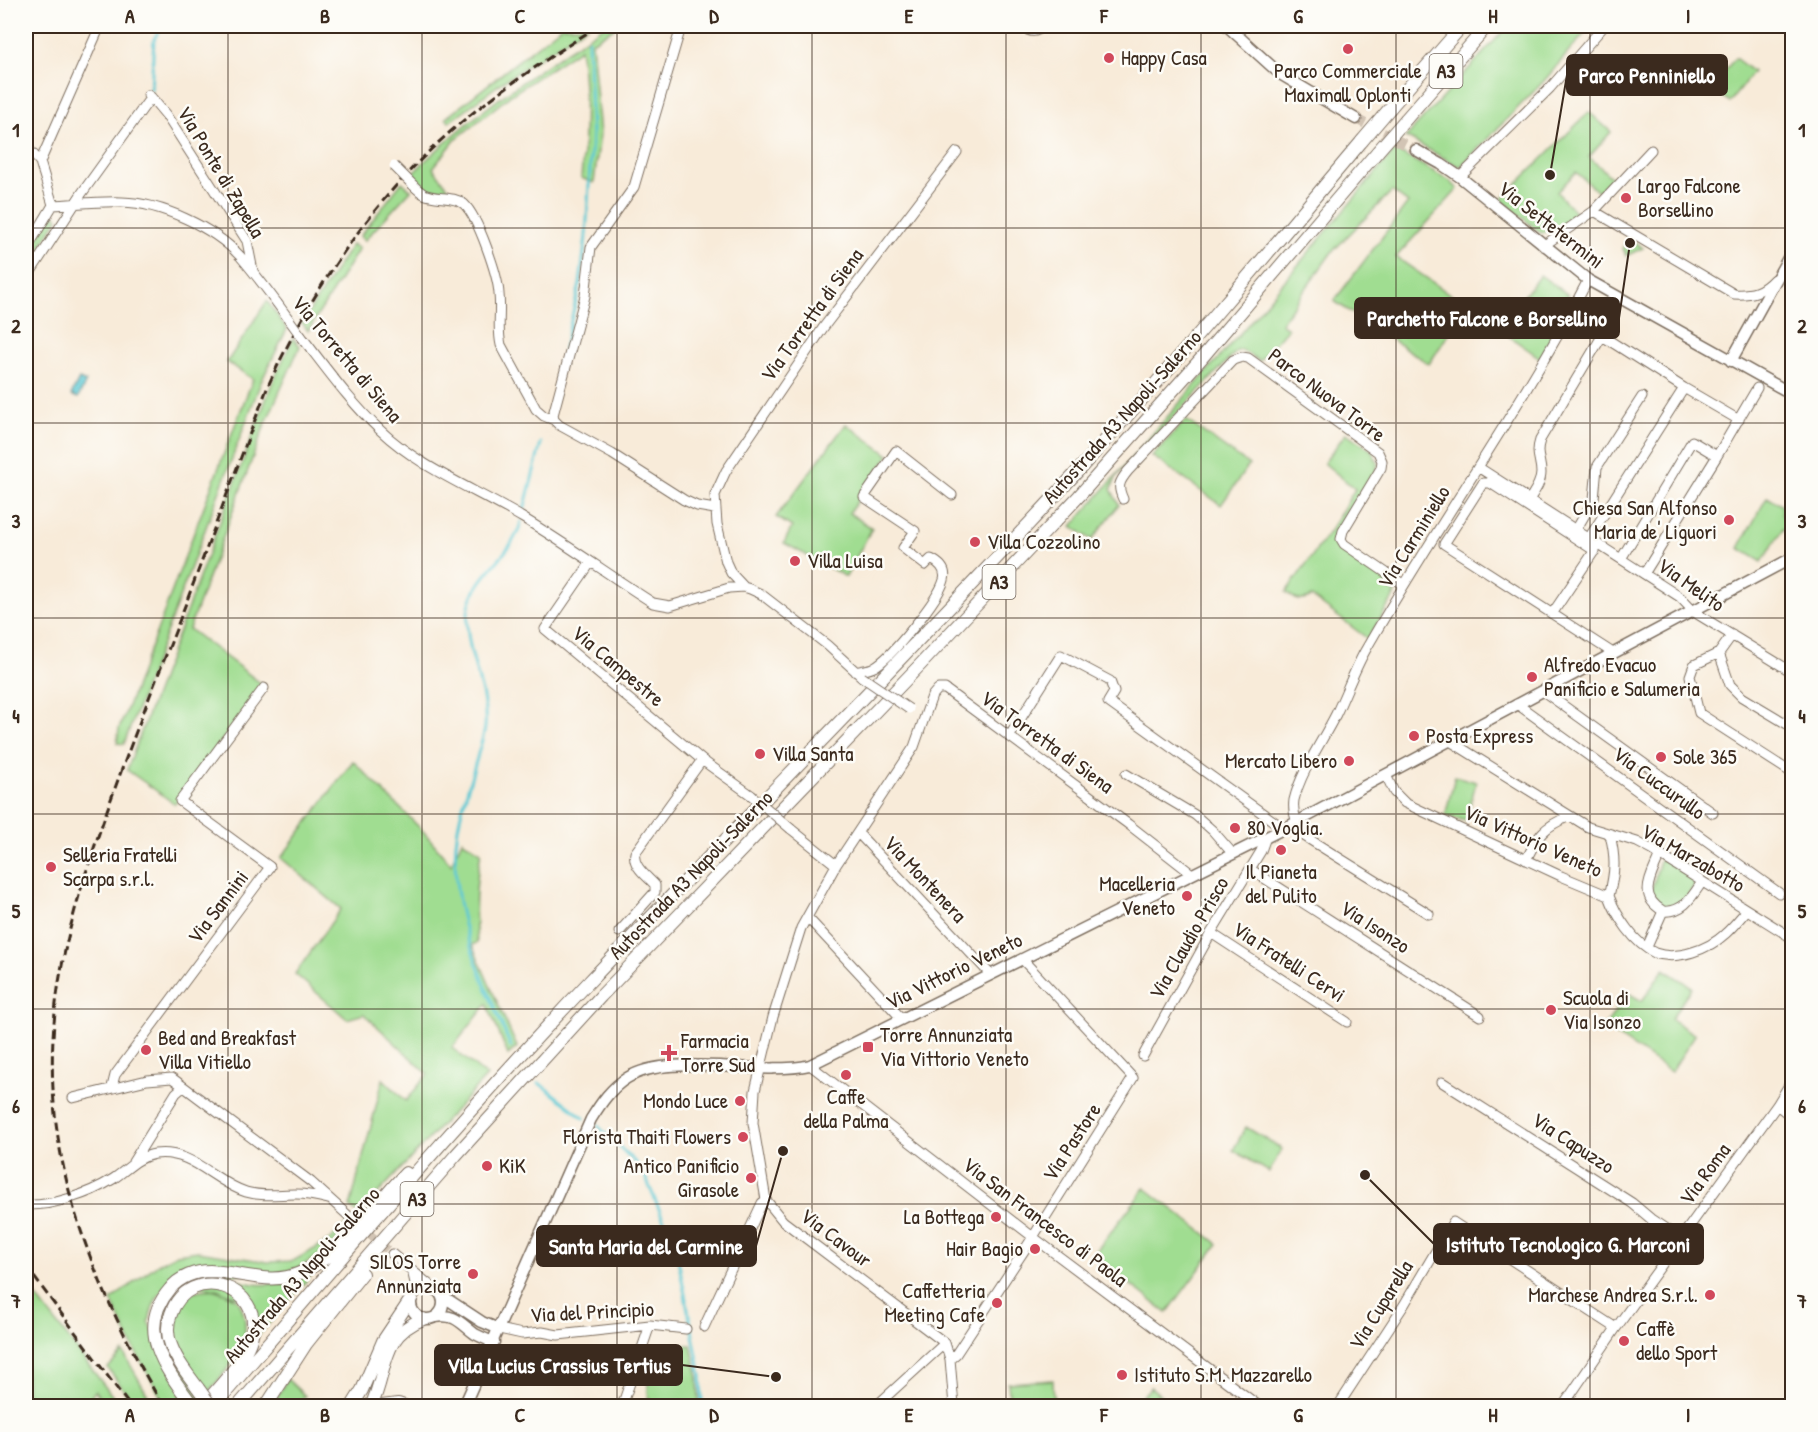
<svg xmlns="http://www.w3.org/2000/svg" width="1818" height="1432" viewBox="0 0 1818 1432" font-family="'Patrick Hand',sans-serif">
	<rect width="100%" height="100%" fill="#fdfcf7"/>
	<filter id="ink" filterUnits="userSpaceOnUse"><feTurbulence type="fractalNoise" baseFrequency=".0167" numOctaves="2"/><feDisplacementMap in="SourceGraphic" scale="12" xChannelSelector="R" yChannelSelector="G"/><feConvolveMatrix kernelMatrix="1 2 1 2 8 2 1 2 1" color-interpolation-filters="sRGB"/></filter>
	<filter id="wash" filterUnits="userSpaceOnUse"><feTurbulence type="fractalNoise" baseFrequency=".008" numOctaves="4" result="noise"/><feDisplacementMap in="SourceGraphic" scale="24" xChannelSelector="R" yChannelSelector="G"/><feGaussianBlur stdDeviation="1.35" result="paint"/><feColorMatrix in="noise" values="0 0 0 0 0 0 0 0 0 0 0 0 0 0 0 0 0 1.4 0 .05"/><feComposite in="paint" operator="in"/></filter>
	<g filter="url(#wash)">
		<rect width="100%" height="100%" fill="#f8ebd9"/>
		<path fill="#a0dd91" stroke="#6e8458" stroke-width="1.5" d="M562,26h25l-86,57 -52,39 -3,-4z
			M604,26h13l-25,16 8,92 -6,49 -13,-5c4,-42 6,-87 -1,-129l-69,46 -55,44 -23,29 21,27 -24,-3 -19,-17c57,-59 125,-103 193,-149z
			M1508,26h83l-47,55 -84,86 -54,-30z
			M1735,58l18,14 -23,30 -19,-14z
			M1589,112l22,20 -22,25 23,21 -14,14 -22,-20 -19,20 21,23 -16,13 -21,5 -40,-33z
			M1395,150l54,30 9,9 -62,68 71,49 -38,58 -95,-63 74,-98 -16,-12 -60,61 -51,71 7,5 -29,33 -17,-11 -5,1 -120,125 -6,13 8,16 -27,35 -20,-14 172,-197z
			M402,182l9,8 -47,51 -4,-5z
			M56,215l2,4 -32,52v-14l25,-41z
			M1628,238l15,10 -17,8 -3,-8z
			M352,244l7,5 -51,82 -6,-8z
			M1540,275l27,19 4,9 -31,55 -41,-29z
			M267,301l20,28 -26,53 -137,362 -7,-1 2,-14c46,-116 88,-234 134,-350l-26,-17z
			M293,338l7,8 -36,81 -75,202 74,56 -88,119 -48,-34 144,-384z
			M1186,420l63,45 -28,40 -69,-49z
			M846,424l43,31 -40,58 23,15 -26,49 -62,-34 8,-16 -16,-10z
			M1346,433l25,17 7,13 -2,7 -41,65 -1,5 4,6 46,31 4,11 8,5 -28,46 -56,-42c-13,6 -16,3 -26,-5l44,-61 25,-42 -31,-26z
			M1767,497l16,9c-3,11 1,13 9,19v9l-9,-5 -21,33 -23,-14z
			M353,761l70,70 28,33 11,-24 19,12c-6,31 -7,60 -4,91l-5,2 45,102 -9,8 -21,-51 -35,44 35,28 -128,138 -9,-7 33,-128 23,22 22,-27 -64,-60 -17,5 -52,-45 46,-65 -60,-51z
			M1455,776l21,6 -10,39 -21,-5z
			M1661,857l30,20 5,6 -14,22 -20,5 -12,-15z
			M1664,969l28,18 -21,32 24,16 -24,37 -67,-45 24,-34 14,8z
			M1246,1127l36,22 -13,23 -36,-22z
			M1145,1188l73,56 -51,69 -74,-58z
			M347,1224l3,3 -26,25 -25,16 -24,6 -24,-1 -78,7c-15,12 -21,24 -24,42l38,84h-21l-32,-57 -23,-49 47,-36 19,-10 21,-3 70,11 25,-1 34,-19z
			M316,1270l-59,67 2,-12 -8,-24 -59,-18c-17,9 -22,21 -29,39l39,80 -3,3c-25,-34 -57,-70 -27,-111 9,-12 26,-18 41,-18 13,0 27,6 41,8 22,3 42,-6 62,-14z
			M26,1283l94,123h-14l-11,-15 -11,15h-58z
			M217,1289l21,11c21,40 -7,63 -30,93 -17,-23 -54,-65 -25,-91 3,-3 7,-8 11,-10 6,-3 17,-2 23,-3z
			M691,1345l7,33 1,28h-50l-3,-51 3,-8z
			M123,1352l31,54h-19l-27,-38z
			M287,1379l18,17 -15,10h-18z
			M1053,1380l1,26h-44l-2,-23z
			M1151,1387l11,10 -9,9h-20z"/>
		<path fill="#5dc9d4" stroke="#4c7a79" stroke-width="1.5" d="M79,379l7,3 -8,16 -7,-3z"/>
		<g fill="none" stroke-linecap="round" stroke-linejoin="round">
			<path stroke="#5dc9d4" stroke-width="3" d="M151,89l3,-50 8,-13
				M564,349l16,-65 6,-48 6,-102 -4,-94
				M523,514l18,-71
				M511,1047c-28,-69 -67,-142 -53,-219 4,-23 12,-47 19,-70 2,-10 7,-21 8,-31 4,-40 -25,-81 -16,-121 8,-33 44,-51 52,-84
				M539,1083l45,35
				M598,1126l44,43 34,80 25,127 1,30"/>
		</g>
	</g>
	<g filter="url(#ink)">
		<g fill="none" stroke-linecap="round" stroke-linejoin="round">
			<path stroke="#d2c4b4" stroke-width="9" stroke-dasharray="9 4.5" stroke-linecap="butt" d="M360,1226l32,28"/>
			<path stroke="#d2c4b4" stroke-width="10" stroke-dasharray="10 5" stroke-linecap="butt" d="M1356,119l60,31"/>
			<defs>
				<path id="minor" d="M1021,26c8,6 15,8 22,0
					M679,34l-45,153 -43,60 -6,49 -32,119 1,5 5,5 53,29 72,46 13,6 18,3
					M148,95l3,2 15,18 81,126 6,30
					M26,146l14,16
					M1460,177l90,-89 54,-62
					M413,185c3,3 7,7 11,9 12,6 29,1 40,10 14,13 34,71 35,90 2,18 -2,34 2,51l35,64 8,7 10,4
					M53,205c23,-1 46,-4 69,-3 39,1 91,25 118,54 13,15 25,31 37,47
					M1594,211l140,83c18,1 28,-2 40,-15
					M1543,246l51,-35 57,-61
					M26,250l27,-45 -13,-43 60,-136
					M26,279l56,-86 69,-96
					M1569,315l115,73 55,32
					M301,336c25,32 49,66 79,94 41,39 95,59 143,88 45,27 86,57 130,85l17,3 59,-18 15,-1 6,2 11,5 66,51 35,32
					M1717,456l40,-68
					M1478,467l202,130 14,15 98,60
					M1123,499c-6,-13 -4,-17 5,-28l105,-111 9,-3 6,1 130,94 4,9 -1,7 -38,63 -2,8 3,5 60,41
					M1529,500c5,-8 12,-17 12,-27 0,-14 -6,-18 -1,-33l62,-104
					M1576,530l18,-31 3,-32 45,-70
					M1589,538l95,-150
					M1595,551l-105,-68h-7l-39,61 169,109
					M1621,559l71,-118 25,15 -73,118
					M591,562l-46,67 157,131 49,35
					M744,587l-13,-14 -5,-11 -9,-38 -2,-29 11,-24 97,-143 134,-176
					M1552,614l45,-67
					M1732,635l-13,18 -25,12 -4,11 9,37 90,58h3
					M1719,653l11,32 12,12 50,30
					M856,672c6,-2 13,-2 18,-5 17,-9 65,-68 70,-87 3,-11 -5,-17 -13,-21l-6,6 -22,-17 12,-17 -51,-34 32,-46 56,44
					M1543,691l170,122
					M1517,704l262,189
					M1009,737l52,-82 49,26 4,11 -6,10 175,126
					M1450,741l138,86 49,15 15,8 140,88
					M1126,774l69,41 18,16 20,23
					M1386,775l8,17 11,11 156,73 48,20c7,19 25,48 46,57 22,8 54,-4 70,-19 8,-7 15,-16 22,-24
					M1297,822c-3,-7 -4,-15 -3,-22 7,-29 29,-60 42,-86 10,-21 18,-43 29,-63 71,-125 157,-243 223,-371
					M1288,826l141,88
					M791,829l45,36
					M858,833l132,141
					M1526,860c13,-26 17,-33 44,-44
					M1250,869l230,147
					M1609,896c6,-24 7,-37 1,-61
					M1663,911c20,2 29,-14 39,-29
					M807,917l95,102
					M619,932l36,-40v-7c-8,-9 -23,-19 -20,-32l67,-93
					M1211,933l136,89
					M1647,947l16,-36c-26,-15 -12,-34 -3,-56
					M1143,1056l68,-123 50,-82 5,-14
					M810,1065l223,172 226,169
					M1442,1082l190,121 19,16 30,20
					M112,1087l3,-12 155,-208 -90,-66 84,-113
					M73,1098l74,-18 25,-2 139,104 41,37
					M1777,1105l15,12
					M133,1162l43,-69 7,-6
					M26,1205c27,1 63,-11 87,-26 14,-9 24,-22 42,-25 37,-5 59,28 91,38 17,5 33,2 50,2 11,0 21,2 32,5
					M392,1254l40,33
					M412,1270l3,13 -2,12
					M704,1327l58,-124 4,-3
					M499,1329l23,5 20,-2 16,3 92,-10 36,4
					M950,1359l6,-5 77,-117 100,-159 -111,-119
					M622,1406l28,-81
					M876,1406l69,-63
					M954,1406l-4,-47 -5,-16 -162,-122 -17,-21 -13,-77 2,-32 18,-74 28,-89 35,-63 78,-118 18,-51 6,-7h7l183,135 64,50
					M1338,1406l66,-101 49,-83 163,106
					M1563,1406l53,-78 161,-223 15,-25"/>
				<path id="major" d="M1227,26l53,48 76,45
					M1416,150l25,14 19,13 128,103 204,114
					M1731,361l61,-110
					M411 1303a16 16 0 1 1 32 0a16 16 0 1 1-32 0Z
					M441,1295l41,27 17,7
					M436,1317c19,-4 25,7 39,17 6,3 12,6 19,8
					M464,1406l127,-287c10,-16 20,-31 36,-41 42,-27 131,-1 183,-13l487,-243 495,-264"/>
				<path id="highway" d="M1391,107l71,-81
					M1406,119l81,-93
					M198,1388c-10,-13 -21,-27 -27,-43 -4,-10 -4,-21 0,-31 17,-52 96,-30 80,25 -8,25 -32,47 -48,67
					M193,1406c-26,-35 -59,-76 -23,-117 9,-12 26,-18 40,-18 32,1 60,15 90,2 45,-20 73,-66 106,-100
					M214,1406c123,-143 245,-287 375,-424 162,-171 328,-336 487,-509 98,-108 192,-220 286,-332
					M238,1406l218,-251 145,-159 319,-331 159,-169 121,-136 178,-209
					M266,1406l40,-62 56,-70
					M352,1406l10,-16 21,-49 28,-42
					M371,1406c17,-34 8,-70 52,-87
					M382,1406l16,-2 6,2"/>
			</defs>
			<use href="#minor" stroke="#7d6e5f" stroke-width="11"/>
			<use href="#major" stroke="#7d6e5f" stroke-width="13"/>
			<use href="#highway" stroke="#7d6e5f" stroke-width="14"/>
			<use href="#minor" stroke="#fff" stroke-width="9"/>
			<use href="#major" stroke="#fff" stroke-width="10"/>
			<use href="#highway" stroke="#fff" stroke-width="12"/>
			<path stroke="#3b2a1e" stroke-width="3" stroke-dasharray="9 4.5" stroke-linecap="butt" d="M26,1266l104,140
				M163,1406c-52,-90 -97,-187 -108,-292 -12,-113 18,-208 55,-312 19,-53 39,-105 60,-157 33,-86 65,-173 98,-259 48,-105 115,-202 206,-274 39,-31 82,-59 124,-86"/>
			<defs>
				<path id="minor-bridge" d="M394,166l19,19
					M277,303l24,33
					M862,677l47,32
					M751,795l40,34"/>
				<path id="highway-bridge" d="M1362,141l29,-34
					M1378,151l28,-32
					M198,1388l13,18"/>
			</defs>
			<use href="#minor-bridge" stroke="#7d6e5f" stroke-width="11" stroke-linecap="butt"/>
			<use href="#highway-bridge" stroke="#7d6e5f" stroke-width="14" stroke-linecap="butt"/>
			<use href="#minor-bridge" stroke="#fff" stroke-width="9"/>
			<use href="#highway-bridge" stroke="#fff" stroke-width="12"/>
		</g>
	</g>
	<path fill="none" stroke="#3b2a1e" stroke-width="1.5" stroke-opacity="0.55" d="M228,26v1380M422,26v1380M617,26v1380M812,26v1380M1006,26v1380M1201,26v1380M1396,26v1380M1590,26v1380M26,228h1766M26,423h1766M26,618h1766M26,814h1766M26,1009h1766M26,1204h1766"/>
	<g fill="#d1495b" stroke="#fdfcf7" stroke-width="2">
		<circle cx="1348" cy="49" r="6"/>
		<circle cx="1109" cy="58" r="6"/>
		<circle cx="1626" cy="198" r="6"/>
		<circle cx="1729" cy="520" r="6"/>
		<circle cx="975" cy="542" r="6"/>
		<circle cx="795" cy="561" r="6"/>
		<circle cx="1532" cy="677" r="6"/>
		<circle cx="1414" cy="736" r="6"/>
		<circle cx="760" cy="754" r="6"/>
		<circle cx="1661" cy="757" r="6"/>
		<circle cx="1349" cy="761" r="6"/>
		<circle cx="1235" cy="828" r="6"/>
		<circle cx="1281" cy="850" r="6"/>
		<circle cx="51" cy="867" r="6"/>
		<circle cx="1187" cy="896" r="6"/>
		<circle cx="1551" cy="1010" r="6"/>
		<rect x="862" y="1041" width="12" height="12" rx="3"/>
		<circle cx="146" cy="1050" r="6"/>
		<path d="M666 1044h6v6h6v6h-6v6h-6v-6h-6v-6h6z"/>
		<circle cx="846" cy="1075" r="6"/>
		<circle cx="740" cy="1101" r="6"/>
		<circle cx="743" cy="1137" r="6"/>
		<circle cx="487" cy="1166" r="6"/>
		<circle cx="751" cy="1178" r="6"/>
		<circle cx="996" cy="1217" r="6"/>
		<circle cx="1035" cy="1249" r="6"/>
		<circle cx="473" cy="1274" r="6"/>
		<circle cx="1710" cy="1295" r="6"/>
		<circle cx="997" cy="1303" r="6"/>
		<circle cx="1624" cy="1341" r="6"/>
		<circle cx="1122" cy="1375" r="6"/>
	</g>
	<g text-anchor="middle" stroke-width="5" stroke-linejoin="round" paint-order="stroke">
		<g fill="#fdfcf7" stroke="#75695f" stroke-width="1.5">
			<rect x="1429.5" y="54" width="33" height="34" rx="4.5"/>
			<rect x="982.5" y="565" width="33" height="34" rx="4.5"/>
			<rect x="400.5" y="1182" width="33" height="34" rx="4.5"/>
		</g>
		<g font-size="20" font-weight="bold" fill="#3b2a1e">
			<text x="1446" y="78">A3</text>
			<text x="999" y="589">A3</text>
			<text x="417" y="1206">A3</text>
		</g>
		<g font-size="21" fill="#3b2a1e" stroke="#fdfcf7" text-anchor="start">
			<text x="1121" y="65">Happy Casa</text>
			<text x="1348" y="78" text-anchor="middle">Parco Commerciale<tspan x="1348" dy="24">Maximall Oplonti</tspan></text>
			<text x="1638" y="193">Largo Falcone<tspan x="1638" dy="24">Borsellino</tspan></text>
			<text x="1717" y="515" text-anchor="end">Chiesa San Alfonso<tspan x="1717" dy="24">Maria de' Liguori</tspan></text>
			<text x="987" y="549">Villa Cozzolino</text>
			<text x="807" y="568">Villa Luisa</text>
			<text x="1544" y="672">Alfredo Evacuo<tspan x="1544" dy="24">Panificio e Salumeria</tspan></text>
			<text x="1426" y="743">Posta Express</text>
			<text x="772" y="761">Villa Santa</text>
			<text x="1673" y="764">Sole 365</text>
			<text x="1337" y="768" text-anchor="end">Mercato Libero</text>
			<text x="1247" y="835">80 Voglia.</text>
			<text x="63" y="862">Selleria Fratelli<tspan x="63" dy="24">Scarpa s.r.l.</tspan></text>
			<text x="1281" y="879" text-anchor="middle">Il Pianeta<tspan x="1281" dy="24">del Pulito</tspan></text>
			<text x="1175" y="891" text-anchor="end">Macelleria<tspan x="1175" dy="24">Veneto</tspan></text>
			<text x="1563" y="1005">Scuola di<tspan x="1563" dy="24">Via Isonzo</tspan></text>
			<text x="880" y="1042">Torre Annunziata<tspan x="880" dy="24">Via Vittorio Veneto</tspan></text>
			<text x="158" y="1045">Bed and Breakfast<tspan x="158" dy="24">Villa Vitiello</tspan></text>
			<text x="681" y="1048">Farmacia<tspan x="681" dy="24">Torre Sud</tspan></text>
			<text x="846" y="1104" text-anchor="middle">Caffe<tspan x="846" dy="24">della Palma</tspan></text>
			<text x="728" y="1108" text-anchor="end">Mondo Luce</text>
			<text x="731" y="1144" text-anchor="end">Florista Thaiti Flowers</text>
			<text x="499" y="1173">KiK</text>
			<text x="739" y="1173" text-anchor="end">Antico Panificio<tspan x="739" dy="24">Girasole</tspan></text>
			<text x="984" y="1224" text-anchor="end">La Bottega</text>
			<text x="1023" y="1256" text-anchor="end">Hair Bagio</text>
			<text x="461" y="1269" text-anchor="end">SILOS Torre<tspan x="461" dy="24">Annunziata</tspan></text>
			<text x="985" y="1298" text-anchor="end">Caffetteria<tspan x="985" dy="24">Meeting Cafe</tspan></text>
			<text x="1698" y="1302" text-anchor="end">Marchese Andrea S.r.l.</text>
			<text x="1636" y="1336">Caffè<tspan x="1636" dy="24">dello Sport</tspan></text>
			<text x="1134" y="1382">Istituto S.M. Mazzarello</text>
		</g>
		<g font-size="21" fill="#3b2a1e" stroke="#fdfcf7">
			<text transform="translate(221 172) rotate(59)" y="7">Via Ponte di Zapella</text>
			<text transform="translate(1551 225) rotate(38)" y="7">Via Settetermini</text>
			<text transform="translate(812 315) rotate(-54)" y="7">Via Torretta di Siena</text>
			<text transform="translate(347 359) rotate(50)" y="7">Via Torretta di Siena</text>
			<text transform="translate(1327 395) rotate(37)" y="7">Parco Nuova Torre</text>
			<text transform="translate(1122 417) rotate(-48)" y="7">Autostrada A3 Napoli-Salerno</text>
			<text transform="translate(1414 537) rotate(-58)" y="7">Via Carminiello</text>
			<text transform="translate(1691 585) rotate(35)" y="7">Via Melito</text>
			<text transform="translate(618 666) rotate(40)" y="7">Via Campestre</text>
			<text transform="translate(1047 742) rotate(36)" y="7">Via Torretta di Siena</text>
			<text transform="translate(1659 783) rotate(36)" y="7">Via Cuccurullo</text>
			<text transform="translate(1533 841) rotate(24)" y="7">Via Vittorio Veneto</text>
			<text transform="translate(1693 858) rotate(30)" y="7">Via Marzabotto</text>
			<text transform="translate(691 875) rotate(-46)" y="7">Autostrada A3 Napoli-Salerno</text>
			<text transform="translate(925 879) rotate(47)" y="7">Via Montenera</text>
			<text transform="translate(218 907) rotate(-53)" y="7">Via Sannini</text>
			<text transform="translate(1375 927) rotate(33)" y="7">Via Isonzo</text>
			<text transform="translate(1189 938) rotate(-60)" y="7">Via Claudio Prisco</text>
			<text transform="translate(1289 962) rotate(33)" y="7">Via Fratelli Cervi</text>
			<text transform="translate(954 971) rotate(-26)" y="7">Via Vittorio Veneto</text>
			<text transform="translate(1072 1142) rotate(-57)" y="7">Via Pastore</text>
			<text transform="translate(1573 1143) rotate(33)" y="7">Via Capuzzo</text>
			<text transform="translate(1705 1174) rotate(-54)" y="7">Via Roma</text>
			<text transform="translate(1045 1222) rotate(37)" y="7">Via San Francesco di Paola</text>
			<text transform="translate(836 1238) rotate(37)" y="7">Via Cavour</text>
			<text transform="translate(302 1275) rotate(-49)" y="7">Autostrada A3 Napoli-Salerno</text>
			<text transform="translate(1381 1305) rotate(-58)" y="7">Via Cuparella</text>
			<text transform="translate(592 1312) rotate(-3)" y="7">Via del Principio</text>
		</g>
	</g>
	<path fill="none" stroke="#3b2a1e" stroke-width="2" d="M1550 175L1567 75M1630 243L1619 318M1365 1175L1434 1244M783 1151L756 1246M776 1377L682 1365"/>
	<g fill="#3b2a1e" stroke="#fdfcf7" stroke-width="2">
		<circle cx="1550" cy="175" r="6"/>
		<circle cx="1630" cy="243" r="6"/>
		<circle cx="1365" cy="1175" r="6"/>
		<circle cx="783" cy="1151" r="6"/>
		<circle cx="776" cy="1377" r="6"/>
	</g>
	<g fill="#3b2a1e" stroke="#3b2a1e" stroke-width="2">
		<rect x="1567" y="55" width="160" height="40" rx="6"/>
		<rect x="1355" y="298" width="264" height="40" rx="6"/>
		<rect x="1434" y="1224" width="269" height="40" rx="6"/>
		<rect x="537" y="1226" width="219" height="40" rx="6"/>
		<rect x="435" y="1345" width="247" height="40" rx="6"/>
	</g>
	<g font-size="22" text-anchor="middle" font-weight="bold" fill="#fff">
		<text x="1647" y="83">Parco Penniniello</text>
		<text x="1487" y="326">Parchetto Falcone e Borsellino</text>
		<text x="1568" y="1252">Istituto Tecnologico G. Marconi</text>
		<text x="646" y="1254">Santa Maria del Carmine</text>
		<text x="559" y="1373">Villa Lucius Crassius Tertius</text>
	</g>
	<rect width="1818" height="1432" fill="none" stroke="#fdfcf7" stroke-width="66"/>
	<rect x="33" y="33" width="1752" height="1366" fill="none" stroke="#3b2a1e" stroke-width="2"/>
	<g font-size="20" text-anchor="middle" font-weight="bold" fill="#3b2a1e">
		<text x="130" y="23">A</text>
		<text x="325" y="23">B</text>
		<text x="520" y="23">C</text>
		<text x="714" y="23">D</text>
		<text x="909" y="23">E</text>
		<text x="1104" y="23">F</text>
		<text x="1298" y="23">G</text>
		<text x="1493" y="23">H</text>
		<text x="1688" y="23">I</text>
		<text x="16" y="137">1</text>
		<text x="1802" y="137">1</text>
		<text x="16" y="333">2</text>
		<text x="1802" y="333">2</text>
		<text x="16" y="528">3</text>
		<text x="1802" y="528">3</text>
		<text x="16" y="723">4</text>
		<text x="1802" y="723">4</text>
		<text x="16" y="918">5</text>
		<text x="1802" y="918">5</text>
		<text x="16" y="1113">6</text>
		<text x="1802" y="1113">6</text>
		<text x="16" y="1308">7</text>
		<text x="1802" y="1308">7</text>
		<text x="130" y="1422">A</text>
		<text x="325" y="1422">B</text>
		<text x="520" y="1422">C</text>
		<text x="714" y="1422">D</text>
		<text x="909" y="1422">E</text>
		<text x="1104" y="1422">F</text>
		<text x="1298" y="1422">G</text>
		<text x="1493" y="1422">H</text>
		<text x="1688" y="1422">I</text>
	</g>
</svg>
